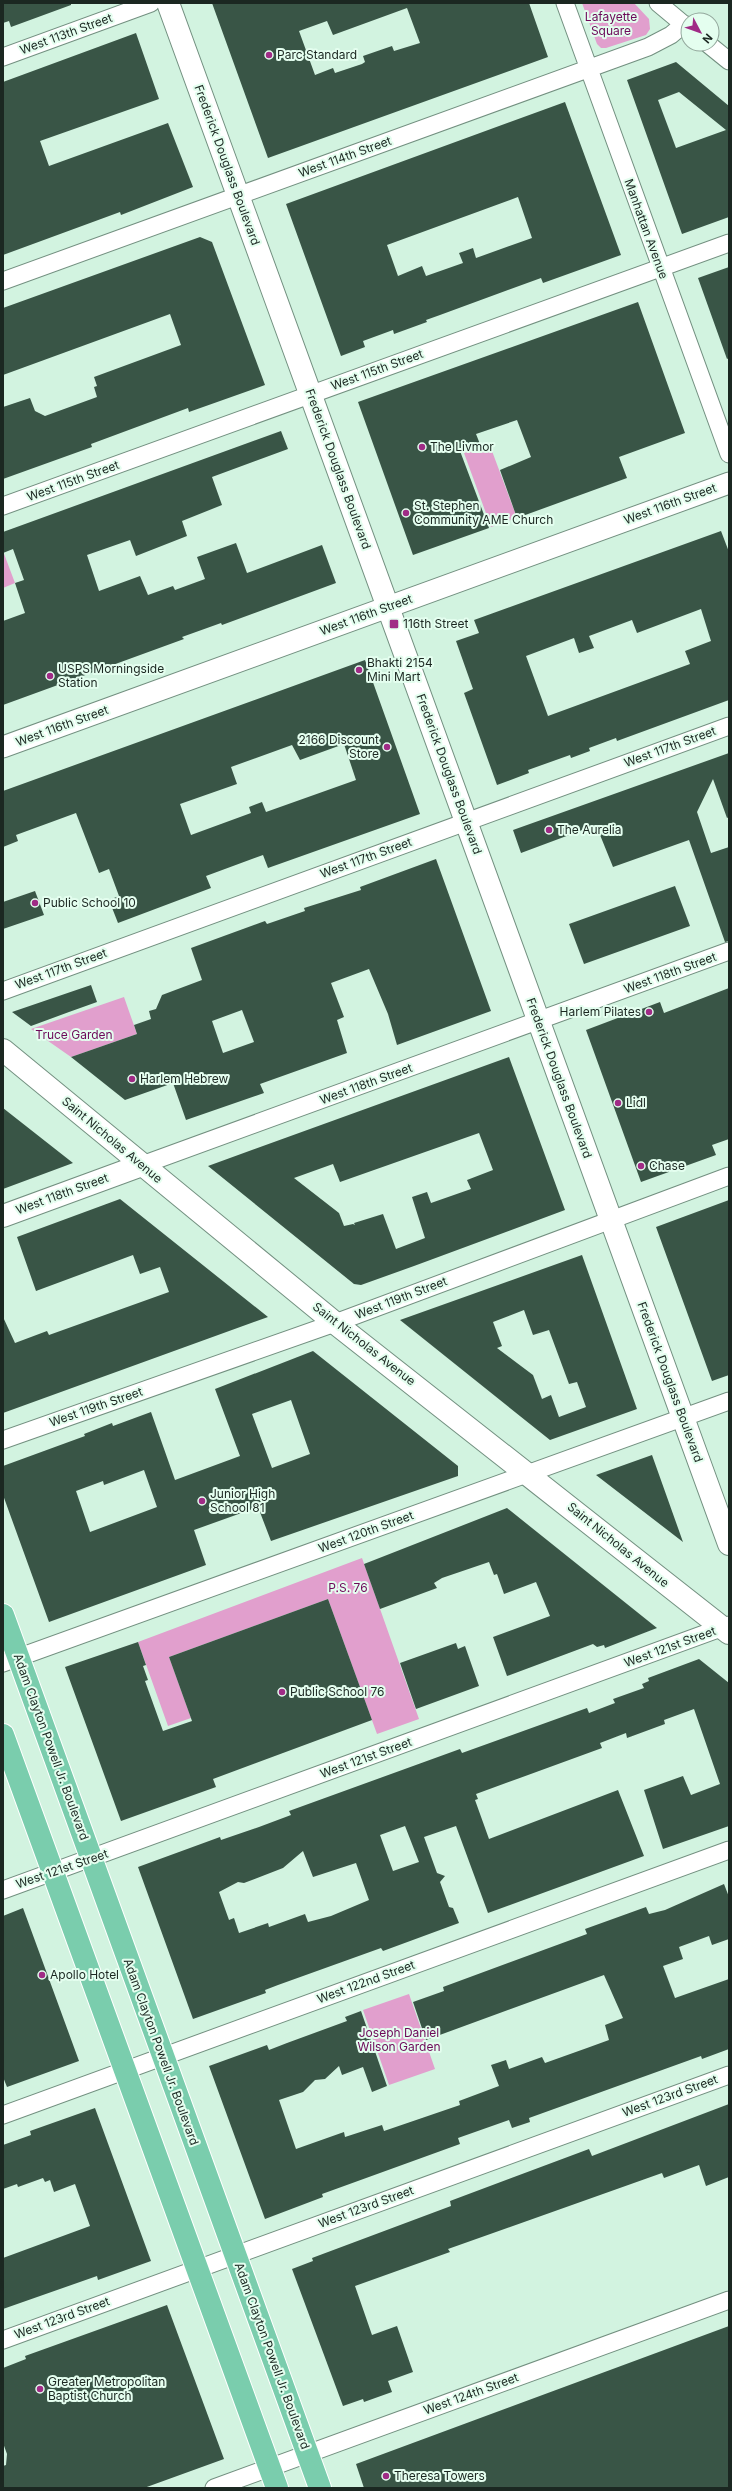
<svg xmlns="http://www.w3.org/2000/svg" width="732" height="2491" viewBox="0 0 732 2491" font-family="Inter,sans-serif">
	<rect width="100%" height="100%" fill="#d2f3e0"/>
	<path fill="#e19fcd" d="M582,3h52l15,16 1,10 -4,6 -40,13h-5l-4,-4z
		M489,443l28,75 -26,9 -27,-74z
		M3,551l12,32 -12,5z
		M124,997l13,37 -66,23 -40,-28z
		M362,1558l57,161 -42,15 -49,-135 -159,58 22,61 -23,8 -30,-84z
		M409,1994l26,75 -46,16 -26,-75z"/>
	<path fill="#395546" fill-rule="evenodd" d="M3,3h68v2l-60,22 -2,-6 -6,2z
		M212,3h317l19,54 -280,101zM407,8l13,35 -26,8 -2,-5 -29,10 2,6 -3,2 -27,9 -2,-5 -18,7 -16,-44 28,-10 6,14z
		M136,33l23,66 -119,42 9,25 119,-43 25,64 -72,28 -1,-3 -117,43v-173z
		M676,62l53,44v111l-47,17 -55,-154zM679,92l47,38 -50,18 -18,-48z
		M565,102l56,153 -78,28 -2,-5 -101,37 -14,5 1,2 -33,12 -1,-4 -30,11 2,6 -24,9 -55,-152zM518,197l14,41 -56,20 -3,-10 -14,5 4,10 -37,13 -4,-10 -24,10 -11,-31z
		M200,237l12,5 53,143 -76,27 -1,-4 -97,36 1,3 -89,32v-72l27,-9 5,13 10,5 52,-19 -3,-10 3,-1 -3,-9 87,-32 -11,-31 -167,61v-67z
		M729,267v91l-2,1 -29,-81z
		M638,302l47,131 -66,24 8,21 -110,40 -17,-48 31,-13 -14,-37 -41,14 4,10 -20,7 29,77 -76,27 -55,-153z
		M281,431l7,18 -76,28 10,28 -40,16 5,15 -51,20 -6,-16 -43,15 12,36 41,-15 8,19 25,-9 2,4 30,-11 -8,-22 39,-14 11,30 75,-28 14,38 -114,42 -1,-2 -39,14 2,2 -181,66v-84l22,-8 -10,-30 9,-3 -11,-31 -10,4v-21z
		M721,531l8,21v148l-112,41 -1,-3 -27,10 1,3 -19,7 -1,-3 -42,15 1,3 -32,12 -33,-92 9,-4 -17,-48 23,-8 -5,-13zM701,609l10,32 -26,10 5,13 -142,52 -22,-60 48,-18 5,15 15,-5 -5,-12 43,-16 5,13z
		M365,660l55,154 -152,54 -5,-13 -57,21 5,12 -93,35 -9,-23 10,-4 -10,-27 -10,4 -23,-60 -60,22 2,6 -15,6v-56zM344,744l12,36 -90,32 -4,-10 -13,5 2,6 -60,22 -11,-31 57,-20 -6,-17 61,-22 8,15z
		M729,753v64l-2,1 -14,-39 -16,33 14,41 18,-6v94l-4,1 -36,-102 -76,27 -17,-42 -75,28 -8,-23z
		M436,859l55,152 -94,34 -9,-31 -19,-45 -38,14 13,34 -7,3 10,33 -87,31 4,9 -78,27 -13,-37 -48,17 -54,-43 66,-23 -3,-9 17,-6 -2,-8 7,-2 6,-14 40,-15 -11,-32 74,-27 2,3 38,-13 -1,-3 57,-18 -1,-3zM242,1010l12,32 -31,11 -11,-32z
		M675,886l15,40 -106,38 -15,-40z
		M35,891l9,24 -41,14v-27z
		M91,985l6,17 -28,10 -38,14 -19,-14z
		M729,988v151l-17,6 4,10 -75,27 -55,-152 74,-28 4,11z
		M509,1057l56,153 -151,56 -53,19 -7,-1 -146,-118zM479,1133l14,37 -26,10 4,9 -40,14 -4,-11 -15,5 13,41 -29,11 -13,-35 -29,9 1,2 -2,-1 -9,2 -5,-13 -45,-35 39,-14 7,18z
		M3,1108l70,55 -70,26z
		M120,1199l148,118 -265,96v-96l12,26 32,-12 2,4 120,-43 -9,-25 -20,7 -7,-19 -97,36 -19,-54z
		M729,1200v175l-17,6 -56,-154z
		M582,1255l55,154 -87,31 -150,-120zM524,1310l9,25 16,-5 20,54 8,-2 9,25 -27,10 -8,-22 -9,4 -9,-24 -36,-27 5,-2 -9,-24z
		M313,1351l145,115v10l-187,65 -13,-34 -64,23 12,35 -157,57 -46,-127v-29l82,-30 -1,-2 28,-11 1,3 38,-14 24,68 65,-24 -25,-67zM291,1400l19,54 -38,14 -20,-54zM144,1470l13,37 -67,25 -14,-41 27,-10 1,4z
		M652,1455l31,87 -87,-67z
		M507,1508l150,120 -52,20 -1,-3 -7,2 -4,-3 -86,32 -14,-39 57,-21 -14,-34 -32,12 -7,-20 -3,1 -5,-13 -47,16 -8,5 3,5 -57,21 -16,-45z
		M328,1599l44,121 -159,59 3,8 -95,34 -56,-154 73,-25 8,23 -3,1 5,14 -3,1 18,50 29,-10 -23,-64z
		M456,1643l2,6 7,-3 14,40 -63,23 -16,-46z
		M699,1659l30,24v143l-66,23 -19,-59 39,-14 8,19 29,-11 -26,-75 -30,11 1,4 -38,14 -1,-5 -26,10 2,5 -126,46 2,5 -3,1 14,39 129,-49 26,66 -156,57 -32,-87 -32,11 13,36 8,3 -5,6 9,25 4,1 6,15 -76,28 -2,-3 -103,37 -13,5 1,3 -73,26 -55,-152 82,-30 1,3 38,-13 32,-12 -2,-4 171,-62 2,4 125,-45 2,5 26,-10 -2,-4 31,-11 -2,-4 7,-3 -1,-3zM405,1826l14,36 -26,9 -13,-36zM303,1851l10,26 43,-14 13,37 -38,16 -23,6 -3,-8 -36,13 -1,-4 -29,10 -5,-15 -5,2 -10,-28 19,-10 6,1 39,-15z
		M724,1884l5,13v42l-17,6 -3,-9 -30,11 4,12 -20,7 12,32 54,-19v70l-27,10 -1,-3 -172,62 1,4 -18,6 -3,-8 -51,18 2,6 -138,50 1,3 -58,22 -56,-153 58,-21 2,5 18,-7 60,-22 -2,-4 16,-6 26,75 -15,6 -9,-25 -21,8 -3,-9 -14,13 -10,1 -12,12 -24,8 17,49 48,-17 1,5 37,-12 2,6 76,-26 -1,-4 40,-15 -8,-21 15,-5 3,9 33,-12 3,6 42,-15 22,-8 -4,-15 18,-7 -19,-43 -178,65 -13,-38 31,-11 -1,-4 144,-53 -2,-5 61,-22 3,7 16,-4z
		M23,1908l56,153 -72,26 -4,-10v-161z
		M729,2104v73l-23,9 -7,-21 -35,13 -2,-5 -214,76 2,3 -95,34 17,49 25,-9 16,46 -25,9 4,11 -28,10 -1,-3 -20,7 -51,-137 21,-8 -1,-3 139,-52 -1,-5 139,-52 3,7z
		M95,2108l56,153 -53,19 -1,-4 -94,33v-51l87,-32 -15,-42 -21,8 -4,-12 -5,2 -2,-4 -25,9 -1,-3 -14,5v-44l28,-10 -1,-4z
		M167,2305l57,154 -80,29h-141v-22l3,-1 1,-11 -4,-11v-75l23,-9 -1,-3z
		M729,2326v162h-365l-8,-24z"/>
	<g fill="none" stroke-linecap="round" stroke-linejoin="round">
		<defs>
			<path id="minor" d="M565,3l164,451
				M658,3l30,25
				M708,44l21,17
				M3,57l148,-54
				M3,281l645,-234 23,-12 13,-11
				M3,506l726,-263
				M3,991l726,-265
				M142,1165l587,-214
				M3,1440l332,-117 394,-147
				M3,1663l726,-262
				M3,1890l726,-265
				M3,2115l726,-265
				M3,2340l726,-265
				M214,2488l515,-188"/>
			<path id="tertiary" d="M3,747l726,-264"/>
			<path id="secondary" d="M168,3l561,1541
				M3,1050l332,273 394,310
				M3,1216l139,-51"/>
			<path id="primary" d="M3,1615l317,873
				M3,1735l274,753"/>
		</defs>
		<use href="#minor" stroke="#739080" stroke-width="19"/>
		<use href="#tertiary" stroke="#739080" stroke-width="23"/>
		<use href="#secondary" stroke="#739080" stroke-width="24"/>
		<use href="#primary" stroke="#fff" stroke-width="24"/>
		<use href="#minor" stroke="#fff" stroke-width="17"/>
		<use href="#tertiary" stroke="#fff" stroke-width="21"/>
		<use href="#secondary" stroke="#fff" stroke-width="22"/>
		<use href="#primary" stroke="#7acdad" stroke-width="22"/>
	</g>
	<g fill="#a02b86" stroke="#e4feef" stroke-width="1.5">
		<circle cx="269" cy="55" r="4"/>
		<circle cx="422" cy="447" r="4"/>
		<circle cx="406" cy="513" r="4"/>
		<rect x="389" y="619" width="10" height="10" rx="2"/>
		<circle cx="359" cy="670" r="4"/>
		<circle cx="50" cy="676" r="4"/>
		<circle cx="387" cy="747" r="4"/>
		<circle cx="549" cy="830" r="4"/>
		<circle cx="35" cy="903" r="4"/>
		<circle cx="649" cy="1012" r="4"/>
		<circle cx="132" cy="1079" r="4"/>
		<circle cx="618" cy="1103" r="4"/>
		<circle cx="641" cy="1166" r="4"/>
		<circle cx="202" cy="1501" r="4"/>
		<circle cx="282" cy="1692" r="4"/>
		<circle cx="42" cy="1975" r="4"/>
		<circle cx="40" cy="2389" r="4"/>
		<circle cx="386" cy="2476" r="4"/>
	</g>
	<g text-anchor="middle" stroke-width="4" stroke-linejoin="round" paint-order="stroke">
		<g font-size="12" fill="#6d0859" stroke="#e4feef">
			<text x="611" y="21">Lafayette<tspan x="611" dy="14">Square</tspan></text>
			<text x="74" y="1039">Truce Garden</text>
			<text x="348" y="1592">P.S. 76</text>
			<text x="399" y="2037">Joseph Daniel<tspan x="399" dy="14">Wilson Garden</tspan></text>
		</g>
		<g font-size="12" fill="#1b2721" stroke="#e4feef">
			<text transform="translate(66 34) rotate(-20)" y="4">West 113th Street</text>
			<text transform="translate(345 157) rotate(-20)" y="4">West 114th Street</text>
			<text transform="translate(227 165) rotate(70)" y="4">Frederick Douglass Boulevard</text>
			<text transform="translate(646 229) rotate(70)" y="4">Manhattan Avenue</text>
			<text transform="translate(377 370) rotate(-20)" y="4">West 115th Street</text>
			<text transform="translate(338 469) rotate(70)" y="4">Frederick Douglass Boulevard</text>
			<text transform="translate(73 481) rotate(-20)" y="4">West 115th Street</text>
			<text transform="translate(670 504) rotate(-20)" y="4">West 116th Street</text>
			<text transform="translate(366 615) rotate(-20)" y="4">West 116th Street</text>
			<text transform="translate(62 726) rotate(-20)" y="4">West 116th Street</text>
			<text transform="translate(670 747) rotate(-20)" y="4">West 117th Street</text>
			<text transform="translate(449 774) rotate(70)" y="4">Frederick Douglass Boulevard</text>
			<text transform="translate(366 858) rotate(-20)" y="4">West 117th Street</text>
			<text transform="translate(61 969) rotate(-20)" y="4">West 117th Street</text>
			<text transform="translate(670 973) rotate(-20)" y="4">West 118th Street</text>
			<text transform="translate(559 1078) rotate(70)" y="4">Frederick Douglass Boulevard</text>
			<text transform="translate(366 1084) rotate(-20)" y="4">West 118th Street</text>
			<text transform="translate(112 1140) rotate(40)" y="4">Saint Nicholas Avenue</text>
			<text transform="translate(62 1194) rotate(-20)" y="4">West 118th Street</text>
			<text transform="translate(401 1298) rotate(-21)" y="4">West 119th Street</text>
			<text transform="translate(364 1344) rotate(38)" y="4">Saint Nicholas Avenue</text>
			<text transform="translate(670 1382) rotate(70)" y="4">Frederick Douglass Boulevard</text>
			<text transform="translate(96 1407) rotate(-19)" y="4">West 119th Street</text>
			<text transform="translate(366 1532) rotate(-20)" y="4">West 120th Street</text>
			<text transform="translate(618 1545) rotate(39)" y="4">Saint Nicholas Avenue</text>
			<text transform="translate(670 1647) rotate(-20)" y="4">West 121st Street</text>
			<text transform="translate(51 1747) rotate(70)" y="4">Adam Clayton Powell Jr. Boulevard</text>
			<text transform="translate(366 1758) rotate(-20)" y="4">West 121st Street</text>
			<text transform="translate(62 1869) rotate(-19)" y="4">West 121st Street</text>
			<text transform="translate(366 1982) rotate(-20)" y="4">West 122nd Street</text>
			<text transform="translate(161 2052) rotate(70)" y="4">Adam Clayton Powell Jr. Boulevard</text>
			<text transform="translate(670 2096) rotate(-20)" y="4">West 123rd Street</text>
			<text transform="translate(366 2207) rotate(-20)" y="4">West 123rd Street</text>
			<text transform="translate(62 2318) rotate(-20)" y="4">West 123rd Street</text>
			<text transform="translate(272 2356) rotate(70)" y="4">Adam Clayton Powell Jr. Boulevard</text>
			<text transform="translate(471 2394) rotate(-20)" y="4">West 124th Street</text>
		</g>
		<g font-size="12" fill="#1b2721" stroke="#e4feef" text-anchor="start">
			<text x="277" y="59">Parc Standard</text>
			<text x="430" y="451">The Livmor</text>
			<text x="414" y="510">St. Stephen<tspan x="414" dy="14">Community AME Church</tspan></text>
			<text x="403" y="628">116th Street</text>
			<text x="367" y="667">Bhakti 2154<tspan x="367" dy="14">Mini Mart</tspan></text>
			<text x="58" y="673">USPS Morningside<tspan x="58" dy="14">Station</tspan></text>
			<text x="379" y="744" text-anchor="end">2166 Discount<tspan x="379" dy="14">Store</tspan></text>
			<text x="557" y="834">The Aurelia</text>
			<text x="43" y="907">Public School 10</text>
			<text x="641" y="1016" text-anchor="end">Harlem Pilates</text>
			<text x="140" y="1083">Harlem Hebrew</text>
			<text x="626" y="1107">Lidl</text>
			<text x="649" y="1170">Chase</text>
			<text x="210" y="1498">Junior High<tspan x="210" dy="14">School 81</tspan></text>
			<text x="290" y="1696">Public School 76</text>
			<text x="50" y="1979">Apollo Hotel</text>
			<text x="48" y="2386">Greater Metropolitan<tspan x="48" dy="14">Baptist Church</tspan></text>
			<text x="394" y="2480">Theresa Towers</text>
		</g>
	</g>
	<rect width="732" height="2491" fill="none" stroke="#1b2721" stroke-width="8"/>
	<g transform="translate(700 32) rotate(131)"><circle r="19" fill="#e4feef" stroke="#94a89d"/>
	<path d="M0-3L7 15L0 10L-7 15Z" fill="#a02b86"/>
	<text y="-6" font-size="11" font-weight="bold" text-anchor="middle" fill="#1b2721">N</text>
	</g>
</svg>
